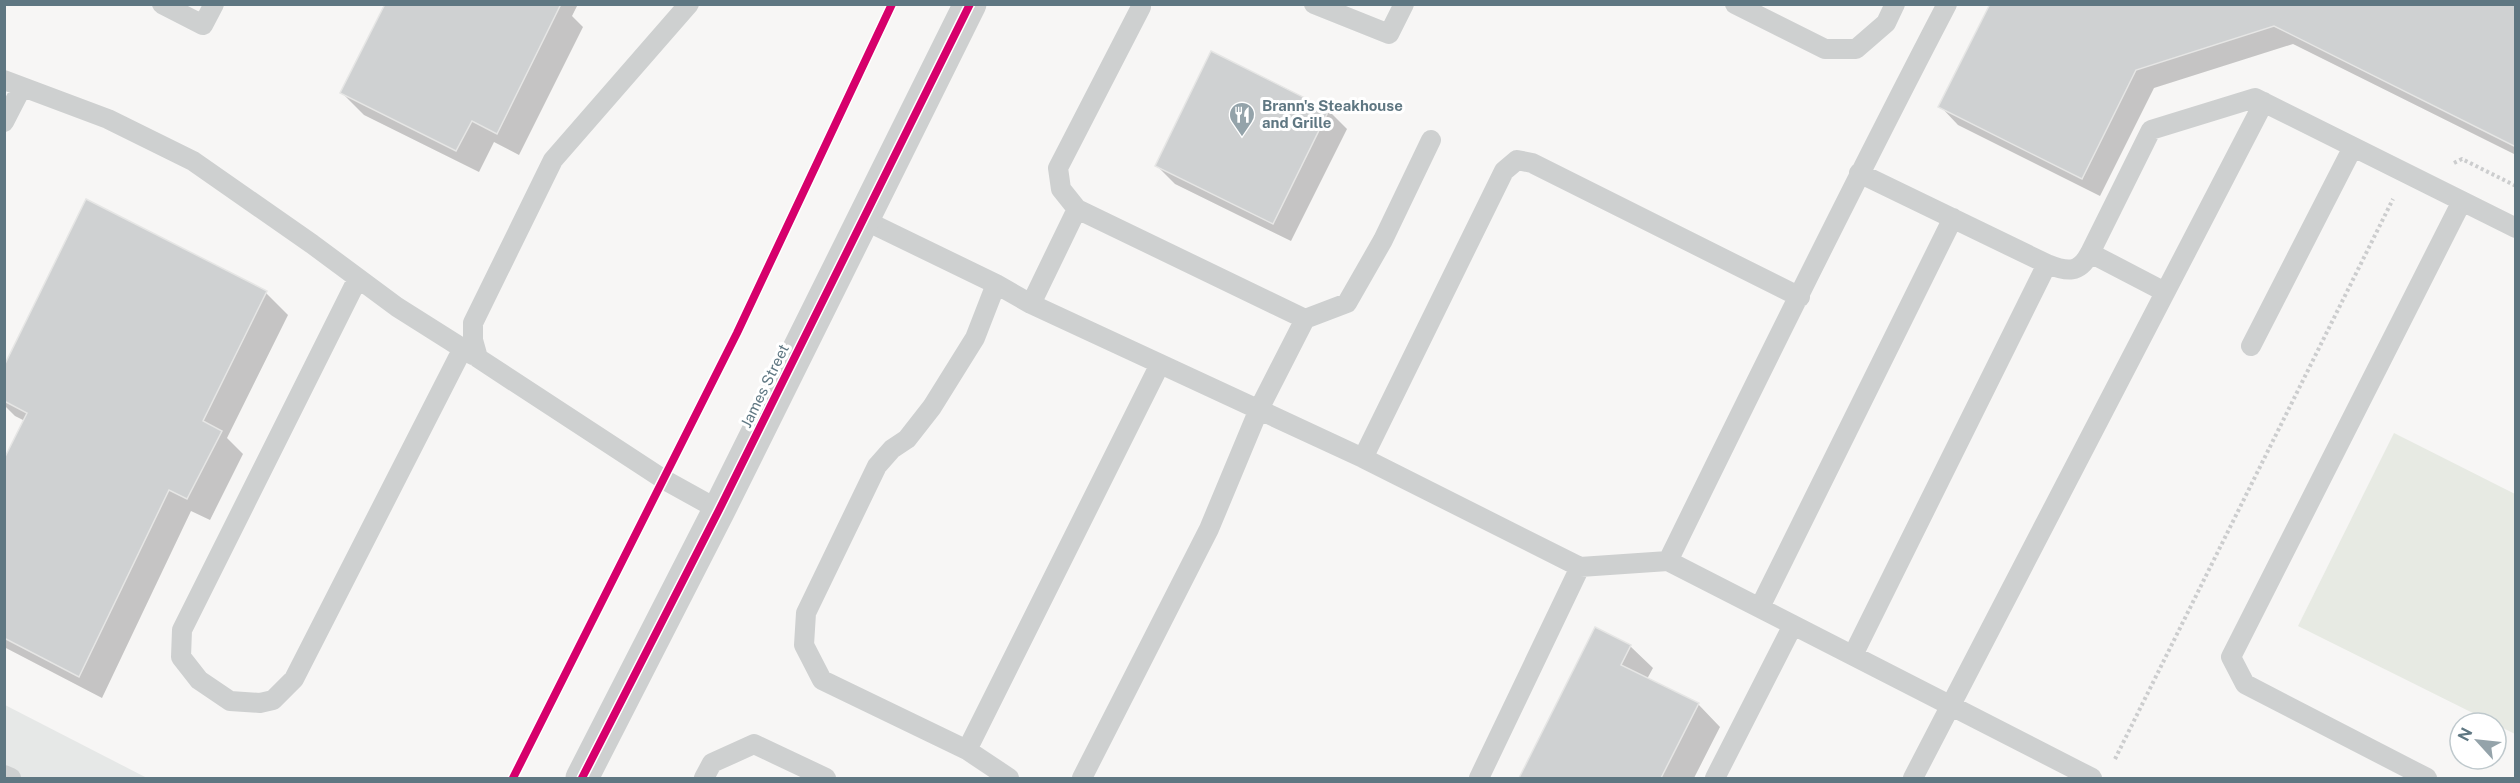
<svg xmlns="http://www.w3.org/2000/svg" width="2520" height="783" viewBox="0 0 2520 783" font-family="'Public Sans',sans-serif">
	<rect width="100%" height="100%" fill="#f7f6f5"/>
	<path fill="#e6e8e7" d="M5,705l142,73h-142z"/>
	<path fill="#e7eae3" d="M2394,433l121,61v240l-217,-108z"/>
	<path fill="#0003" d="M386,4h192l-6,12 11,11 -64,128 -25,-13 -15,30 -115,-57 -22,-22z
		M1991,4h525v151l-223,-111 -139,44 -54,108 -142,-71 -18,-19z
		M1212,53l117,58 18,18 -56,112 -116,-57 -18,-18z
		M86,201l180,92 22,22 -61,123 16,16 -33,66 -19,-9 -89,187 -98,-51v-185l21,-41 -10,-5 -11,-11v-36z
		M1596,629l34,17 23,22 -6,11 51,25 22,23 -26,51h-173z"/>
	<path fill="#cfd1d2" stroke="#e6e6e5" stroke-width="1.5" d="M385,4h176l-64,130 -25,-13 -16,30 -116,-58z
		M1990,4h526v143l-242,-121 -138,44 -54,109 -144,-72z
		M1211,51l118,59 -56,114 -118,-58z
		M86,199l181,92 -64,130 19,10 -35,68 -18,-9 -90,187 -75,-39v-179l23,-46 -23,-12v-35z
		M1595,627l36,18 -10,20 78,38 -38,75h-142z"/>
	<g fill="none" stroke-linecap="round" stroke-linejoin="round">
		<path stroke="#cccdce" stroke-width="4" stroke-dasharray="3 3" stroke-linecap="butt" d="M2454,163l8,-4 54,27
			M2115,759l278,-560"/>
		<path stroke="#ced0d0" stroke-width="20" d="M162,4l41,21 11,-21
			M689,4l-136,156 -80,163v17l5,18 185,121 56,31
			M1314,4l75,30 15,-30
			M1735,4l90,45h31l30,-26 9,-19
			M4,80l104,39 85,42 119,83 85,63 76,48
			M4,122l18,-35
			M1859,173l188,91c20,8 32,10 43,-11l61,-123 104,-32 261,130
			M1077,209l228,110 -46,90 -50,120 -127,249
			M862,219l134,65 35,20 332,154 217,109 -101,211
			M2090,253l75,39
			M358,278l-176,352 -1,27 18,23 31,21 30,2 13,-3 21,-21 169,-331
			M996,284l-21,54 -43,69 -25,32 -15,10 -15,17 -71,147 -2,32 18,35 145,70 42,28
			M1031,304l46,-95 -16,-20 -3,-21 83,-161
			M1305,319l42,-16 36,-63 48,-100
			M2251,346l102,-199
			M1363,458l141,-287 13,-11 15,3 268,134
			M1668,561l424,217
			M1580,567l88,-6c91,-186 183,-373 279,-557
			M1760,607l193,-389
			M1853,655l194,-391
			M967,750l193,-386
			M4,775l7,3
			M704,778l8,-15 42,-19 72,34
			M1715,778l78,-153
			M1913,778l351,-676
			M2427,778l-182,-94 -14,-27 231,-456"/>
		<path stroke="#ced0d0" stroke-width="33" d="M582,778l137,-268 251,-506"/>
		<defs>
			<path id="cycleway" d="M513,778l224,-445 155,-329
				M582,778l137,-268 251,-506"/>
		</defs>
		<use href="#cycleway" stroke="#fff" stroke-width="11"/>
		<use href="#cycleway" stroke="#d6006c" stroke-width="8"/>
	</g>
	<defs>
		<symbol id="restaurant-pin" viewBox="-11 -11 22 30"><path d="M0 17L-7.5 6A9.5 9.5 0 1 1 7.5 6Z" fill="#94a3aa" stroke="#fff"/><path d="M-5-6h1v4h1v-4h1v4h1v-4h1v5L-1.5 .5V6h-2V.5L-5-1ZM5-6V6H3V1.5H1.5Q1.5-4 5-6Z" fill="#fff"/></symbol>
	</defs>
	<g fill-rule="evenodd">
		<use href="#restaurant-pin" x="1227" y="100" width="30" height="40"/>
	</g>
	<g text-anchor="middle" stroke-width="6" stroke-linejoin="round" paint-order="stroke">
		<g font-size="15" font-weight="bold" fill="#5f7782" stroke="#fff" text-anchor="start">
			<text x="1262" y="111">Brann's Steakhouse<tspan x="1262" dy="17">and Grille</tspan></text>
		</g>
		<g font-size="15" fill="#5f7782" stroke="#fff">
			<text transform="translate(765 386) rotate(-64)" y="5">James Street</text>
		</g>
	</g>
	<rect width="2520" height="783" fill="none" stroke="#5f7782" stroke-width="12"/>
	<g transform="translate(2478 741) rotate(297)"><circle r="28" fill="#ffffff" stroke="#bfc9cd" stroke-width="1.5"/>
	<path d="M0-4.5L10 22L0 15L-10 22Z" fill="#94a3aa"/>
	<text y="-9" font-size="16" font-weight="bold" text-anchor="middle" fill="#5f7782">N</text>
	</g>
</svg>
